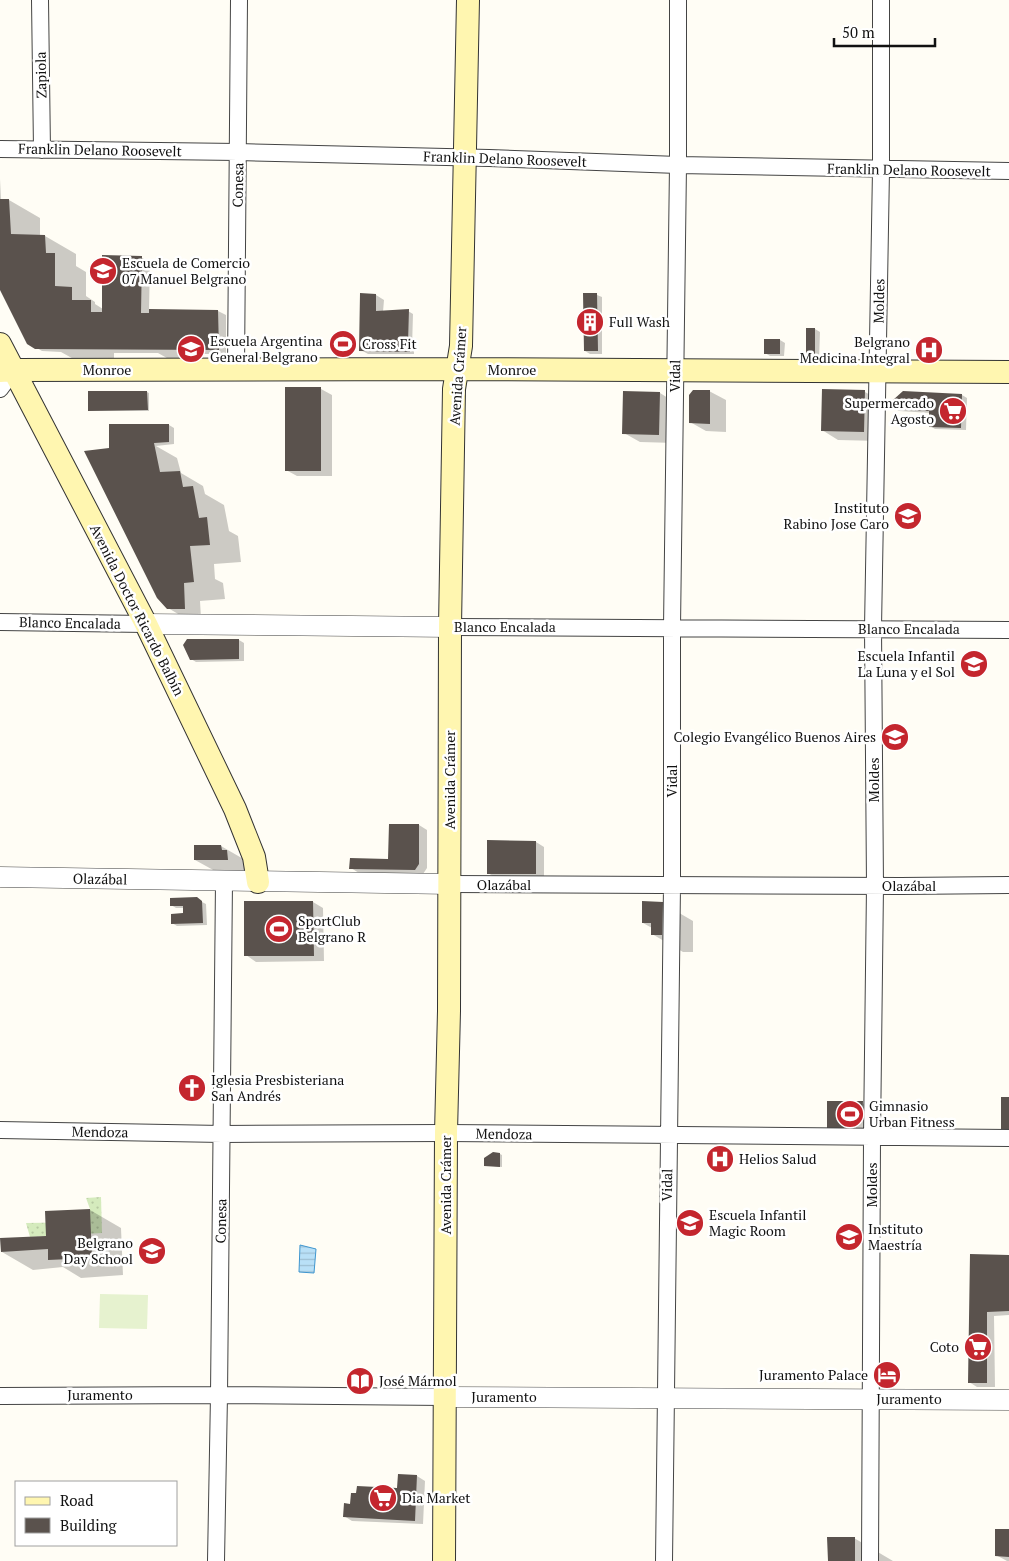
<svg xmlns="http://www.w3.org/2000/svg" width="1009" height="1561" viewBox="0 0 1009 1561" font-family="'PT Serif',serif">
	<defs>
		<pattern id="grass-dots" width="8" height="8" patternUnits="userSpaceOnUse" patternTransform="scale(1.25)"><rect width="8" height="8" fill="#d5ebbd"/><path d="M2 2h.1M6 6h.1" fill="none" stroke="#b6c8a1" stroke-width="1.8" stroke-linecap="round"/></pattern>
		<pattern id="water-rules" width="6" height="5" patternUnits="userSpaceOnUse" patternTransform="scale(1.25)"><rect width="6" height="5" fill="#b9e0f7"/><path d="M0 2.5h6" fill="none" stroke="#9ebfd3"/></pattern>
	</defs>
	<rect width="100%" height="100%" fill="#fffdf5"/>
	<path fill="url(#grass-dots)" d="M101,1197l1,36 -72,4 -4,-14 64,-1v-13l-4,-11z"/>
	<path fill="#e6f2cf" d="M100,1294l48,1 -1,34 -48,-1z"/>
	<path fill="url(#water-rules)" stroke="#3f96cf" d="M300,1245l16,4 -2,24 -15,-1z"/>
	<path fill="#0003" d="M0,179l1,21h8l31,18v18h5l31,18v12l10,6v24l9,6v2l8,5 1,-53 38,2 8,4 -1,48 69,1 8,4v39h-27v8h-25l-16,-9h-44v9h-35l-18,-10 -19,-1 -14,-8 -28,-55z
		M376,295l8,5 -1,12 25,-1 5,3 -1,34h2v6h-46l-7,-4z
		M597,295l5,2v57h-12l-5,-3z
		M815,329l5,3 -1,28h-7l-5,-3z
		M780,340l5,3 -1,13h-14l-5,-3z
		M321,389l11,6v81h-35l-11,-6z
		M709,391l17,9v32l-20,-1 -16,-9z
		M147,392l2,1v18h-60z
		M865,392l16,9 -1,40 -42,-1 -16,-10z
		M660,393l16,10 -1,40 -35,-1 -16,-9z
		M904,393l58,2 5,3 -1,32 -31,-1 -5,-3 1,-13 -32,-2 -5,-3z
		M169,425l5,3v16l-18,2 21,12 4,15 22,13 2,8 19,11 5,26 9,5 3,26 -27,2 1,15 8,4 2,16 -25,2 1,17h-16l-17,-10 -58,-159v-23z
		M239,640l5,3v18l-48,1 -5,-3z
		M419,825l8,5v38l-4,6 -64,-1 -8,-5 39,-8z
		M536,842l8,5v31h-48l-8,-5z
		M221,846l31,18 6,5 -32,8 -31,-17z
		M196,899l10,5 1,21 -30,1 -5,-3 12,-8v-7h-8l-5,-3z
		M313,902l10,6 1,53 -68,1 -10,-7z
		M662,903l31,18v31h-10l-31,-18v-6l-9,-5z
		M862,1103l8,4v17l-8,8h-26l-8,-5z
		M500,1154l2,1v12l-17,-2z
		M90,1210l31,18 2,47 -42,3 -18,-11 -30,3 -31,-18 46,-15z
		M971,1255l38,1v59l-15,1 1,71h-18l-8,-5z
		M417,1476l8,5 -2,43 -71,-3 -8,-5 54,-27z
		M1009,1530v31h-2l-11,-6z
		M854,1538l39,23h-64z"/>
	<path fill="#5a524d" d="M0,199h9l2,35 34,1 1,18h9v33l17,1v13h19v12h11v-57l40,1 -1,57h8v-4l69,1 1,40 -184,-1 -8,-5 -27,-54z
		M360,293l16,1v17l33,-2 -1,34 1,1 1,8 -51,-1z
		M583,293h14l1,58h-14z
		M806,328h9v30h-9z
		M764,339h16v15h-16z
		M285,387h36v84h-36z
		M822,389l43,1 -1,42 -43,-1z
		M693,390h17v34l-21,-1v-28z
		M88,391h59l1,19 -60,1z
		M623,391l37,1 -1,43 -37,-1z
		M903,391l59,3 -1,34 -32,-1v-16l-36,-2v-9z
		M109,424h60v18l-15,1 6,29 20,-1 3,16 10,-1 6,32 8,-1 3,28 -20,1 4,36 -10,1 1,26h-18l-10,-11 -73,-147 25,-3z
		M187,639h52v20l-49,1 -7,-15z
		M389,824h30v40l-4,6 -66,-1 1,-11 38,1z
		M487,840l49,1v33h-49z
		M194,845h27l1,5h5l1,10h-34z
		M197,897l5,4 1,22 -32,1v-10l12,-1v-7h-13v-8z
		M244,901h69l1,55h-70z
		M642,901l21,1 -1,33h-11v-12h-9z
		M1001,1097h8v33h-8z
		M827,1101h36l-1,18 -8,9h-27z
		M493,1152l7,1v14l-16,-1v-8z
		M90,1209l2,49 -44,2v-11l-47,3 -1,-14 46,-2 -1,-25z
		M970,1254l39,1v56l-22,1v71h-19z
		M398,1474l19,1 -2,46 -72,-4 1,-14 6,1 1,-11h5l1,-7 40,2z
		M995,1529h14v28l-14,-1z
		M827,1537h28v24h-27z"/>
	<g fill="none" stroke-linecap="round" stroke-linejoin="round">
		<defs>
			<path id="minor" d="M40,0l2,150
				M0,149l238,3 251,6 189,7 331,6
				M236,369l3,-369
				M0,389l14,-19
				M0,622l146,2
				M450,627l559,3
				M450,884l451,2 108,-1
				M0,1130l222,4 224,-1 563,5
				M0,1396l219,-1 226,2
				M216,1561l3,-166 5,-514
				M664,1561l8,-676v-258l6,-462v-165
				M870,1561l2,-424 3,-251 -2,-258 8,-458v-170"/>
			<path id="tertiary" d="M146,624l304,3
				M0,877l450,7
				M445,1397l564,3"/>
			<path id="secondary" d="M0,344l146,280 89,185 19,48 4,25
				M0,371l14,-1 443,-1 552,3
				M444,1561l2,-428 3,-122 1,-384 4,-238 7,-43 7,-346"/>
		</defs>
		<use href="#minor" stroke="#444" stroke-width="18"/>
		<use href="#tertiary" stroke="#444" stroke-width="21"/>
		<use href="#secondary" stroke="#333" stroke-width="24"/>
		<use href="#minor" stroke="#fff" stroke-width="16"/>
		<use href="#tertiary" stroke="#fff" stroke-width="20"/>
		<use href="#secondary" stroke="#fff6b0" stroke-width="22"/>
	</g>
	<defs>
		<symbol id="school-disc" viewBox="-11 -11 22 22"><circle r="9.5" fill="#c4262e" stroke="#fff"/><path d="M0-5L7-2L0 1L-7-2ZM-4 1L0 2.5L4 1V4Q0 6-4 4Z" fill="#fff"/></symbol>
		<symbol id="building-disc" viewBox="-11 -11 22 22"><circle r="9.5" fill="#c4262e" stroke="#fff"/><path d="M-4-6H4V6H1V3H-1V6H-4ZM-2.5-4.3h1.7v1.8h-1.7ZM.8-4.3h1.7v1.8H.8ZM-2.5-1h1.7V.8h-1.7ZM.8-1h1.7V.8H.8Z" fill="#fff"/></symbol>
		<symbol id="stadium-disc" viewBox="-11 -11 22 22"><circle r="9.5" fill="#c4262e" stroke="#fff"/><path d="M0-5a6.5 5 0 1 0 0 10a6.5 5 0 1 0 0-10ZM-3.5-1.8h7v3.6h-7Z" fill="#fff"/></symbol>
		<symbol id="hospital-disc" viewBox="-11 -11 22 22"><circle r="9.5" fill="#c4262e" stroke="#fff"/><path d="M-5-5h3v3.5h4V-5h3V5h-3V1.5h-4V5h-3Z" fill="#fff"/></symbol>
		<symbol id="supermarket-disc" viewBox="-11 -11 22 22"><circle r="9.5" fill="#c4262e" stroke="#fff"/><path d="M-6-5.5h2.5l.6 2H6L4.5 2H-2.5L-4.4-4H-6ZM-1.5 3.2a1.3 1.3 0 1 0 .1 0ZM3 3.2a1.3 1.3 0 1 0 .1 0Z" fill="#fff"/></symbol>
		<symbol id="church-disc" viewBox="-11 -11 22 22"><circle r="9.5" fill="#c4262e" stroke="#fff"/><path d="M-1.2-6h2.4v3.5h3.3v2.4h-3.3V6h-2.4V-.1h-3.3v-2.4h3.3Z" fill="#fff"/></symbol>
		<symbol id="hotel-disc" viewBox="-11 -11 22 22"><circle r="9.5" fill="#c4262e" stroke="#fff"/><path d="M-6-4.5h1.5V1H6V5H4.5V3h-9V5H-6ZM-4 0a1.8 1.8 0 1 1 3.6 0ZM.5 0V-2.5h3Q6-2.5 6 0Z" fill="#fff"/></symbol>
		<symbol id="library-disc" viewBox="-11 -11 22 22"><circle r="9.5" fill="#c4262e" stroke="#fff"/><path d="M-6-4Q-3-5.5-.7-3.5V5Q-3 3-6 4ZM6-4Q3-5.5 .7-3.5V5Q3 3 6 4Z" fill="#fff"/></symbol>
	</defs>
	<g fill-rule="evenodd">
		<use href="#school-disc" x="87" y="255" width="32" height="32"/>
		<use href="#building-disc" x="574" y="306" width="32" height="32"/>
		<use href="#stadium-disc" x="327" y="328" width="32" height="32"/>
		<use href="#school-disc" x="175" y="333" width="32" height="32"/>
		<use href="#hospital-disc" x="913" y="334" width="32" height="32"/>
		<use href="#supermarket-disc" x="937" y="395" width="32" height="32"/>
		<use href="#school-disc" x="892" y="500" width="32" height="32"/>
		<use href="#school-disc" x="958" y="648" width="32" height="32"/>
		<use href="#school-disc" x="879" y="721" width="32" height="32"/>
		<use href="#stadium-disc" x="263" y="913" width="32" height="32"/>
		<use href="#church-disc" x="176" y="1072" width="32" height="32"/>
		<use href="#stadium-disc" x="834" y="1098" width="32" height="32"/>
		<use href="#hospital-disc" x="704" y="1143" width="32" height="32"/>
		<use href="#school-disc" x="674" y="1207" width="32" height="32"/>
		<use href="#school-disc" x="833" y="1221" width="32" height="32"/>
		<use href="#school-disc" x="136" y="1235" width="32" height="32"/>
		<use href="#supermarket-disc" x="962" y="1331" width="32" height="32"/>
		<use href="#hotel-disc" x="871" y="1359" width="32" height="32"/>
		<use href="#library-disc" x="344" y="1365" width="32" height="32"/>
		<use href="#supermarket-disc" x="367" y="1482" width="32" height="32"/>
	</g>
	<g text-anchor="middle" stroke-width="5" stroke-linejoin="round" paint-order="stroke">
		<g font-size="14" fill="#111" stroke="#fff">
			<text transform="translate(41 75) rotate(-91)" y="5">Zapiola</text>
			<text transform="translate(100 150) rotate(1)" y="5">Franklin Delano Roosevelt</text>
			<text transform="translate(505 159) rotate(2)" y="5">Franklin Delano Roosevelt</text>
			<text transform="translate(909 170) rotate(1)" y="5">Franklin Delano Roosevelt</text>
			<text transform="translate(238 185) rotate(-89)" y="5">Conesa</text>
			<text transform="translate(879 301) rotate(-89)" y="5">Moldes</text>
			<text x="107" y="375">Monroe</text>
			<text x="512" y="375">Monroe</text>
			<text transform="translate(458 376) rotate(-86)" y="5">Avenida Crámer</text>
			<text transform="translate(675 376) rotate(-89)" y="5">Vidal</text>
			<text transform="translate(137 610) rotate(63)" y="5">Avenida Doctor Ricardo Balbín</text>
			<text transform="translate(70 623) rotate(1)" y="5">Blanco Encalada</text>
			<text x="505" y="632">Blanco Encalada</text>
			<text x="909" y="634">Blanco Encalada</text>
			<text transform="translate(450 780) rotate(-90)" y="5">Avenida Crámer</text>
			<text transform="translate(874 780) rotate(-90)" y="5">Moldes</text>
			<text transform="translate(672 781) rotate(-90)" y="5">Vidal</text>
			<text transform="translate(100 879) rotate(1)" y="5">Olazábal</text>
			<text x="504" y="890">Olazábal</text>
			<text x="909" y="891">Olazábal</text>
			<text transform="translate(100 1132) rotate(1)" y="5">Mendoza</text>
			<text transform="translate(504 1134) rotate(1)" y="5">Mendoza</text>
			<text transform="translate(446 1185) rotate(-90)" y="5">Avenida Crámer</text>
			<text transform="translate(667 1185) rotate(-89)" y="5">Vidal</text>
			<text transform="translate(872 1185) rotate(-90)" y="5">Moldes</text>
			<text transform="translate(221 1221) rotate(-89)" y="5">Conesa</text>
			<text x="100" y="1400">Juramento</text>
			<text x="504" y="1402">Juramento</text>
			<text x="909" y="1404">Juramento</text>
		</g>
		<g font-size="14" fill="#111" stroke="#fff" text-anchor="start">
			<text x="122" y="268">Escuela de Comercio<tspan x="122" dy="16">07 Manuel Belgrano</tspan></text>
			<text x="609" y="327">Full Wash</text>
			<text x="210" y="346">Escuela Argentina<tspan x="210" dy="16">General Belgrano</tspan></text>
			<text x="910" y="347" text-anchor="end">Belgrano<tspan x="910" dy="16">Medicina Integral</tspan></text>
			<text x="362" y="349">Cross Fit</text>
			<text x="934" y="408" text-anchor="end">Supermercado<tspan x="934" dy="16">Agosto</tspan></text>
			<text x="889" y="513" text-anchor="end">Instituto<tspan x="889" dy="16">Rabino Jose Caro</tspan></text>
			<text x="955" y="661" text-anchor="end">Escuela Infantil<tspan x="955" dy="16">La Luna y el Sol</tspan></text>
			<text x="876" y="742" text-anchor="end">Colegio Evangélico Buenos Aires</text>
			<text x="298" y="926">SportClub<tspan x="298" dy="16">Belgrano R</tspan></text>
			<text x="211" y="1085">Iglesia Presbisteriana<tspan x="211" dy="16">San Andrés</tspan></text>
			<text x="869" y="1111">Gimnasio<tspan x="869" dy="16">Urban Fitness</tspan></text>
			<text x="739" y="1164">Helios Salud</text>
			<text x="709" y="1220">Escuela Infantil<tspan x="709" dy="16">Magic Room</tspan></text>
			<text x="868" y="1234">Instituto<tspan x="868" dy="16">Maestría</tspan></text>
			<text x="133" y="1248" text-anchor="end">Belgrano<tspan x="133" dy="16">Day School</tspan></text>
			<text x="959" y="1352" text-anchor="end">Coto</text>
			<text x="868" y="1380" text-anchor="end">Juramento Palace</text>
			<text x="379" y="1386">José Mármol</text>
			<text x="402" y="1503">Dia Market</text>
		</g>
	</g>
	<rect x="15" y="1481" width="162" height="65" fill="#ffffff" stroke="#a0a0a0"/>
	<rect x="25" y="1497" width="25" height="8" fill="#fff6b0" stroke="#a0a0a0"/>
	<text x="60" y="1506" font-size="15" fill="#111111">Road</text>
	<rect x="25" y="1518" width="25" height="15" fill="#5a524d" stroke="#a0a0a0"/>
	<text x="60" y="1531" font-size="15" fill="#111111">Building</text>
	<path d="M834 38v8h101v-8" fill="none" stroke="#111111" stroke-width="2.5"/>
	<text x="842" y="38" font-size="15" fill="#111111" stroke="#ffffff" stroke-width="4" paint-order="stroke">50 m</text>
</svg>
